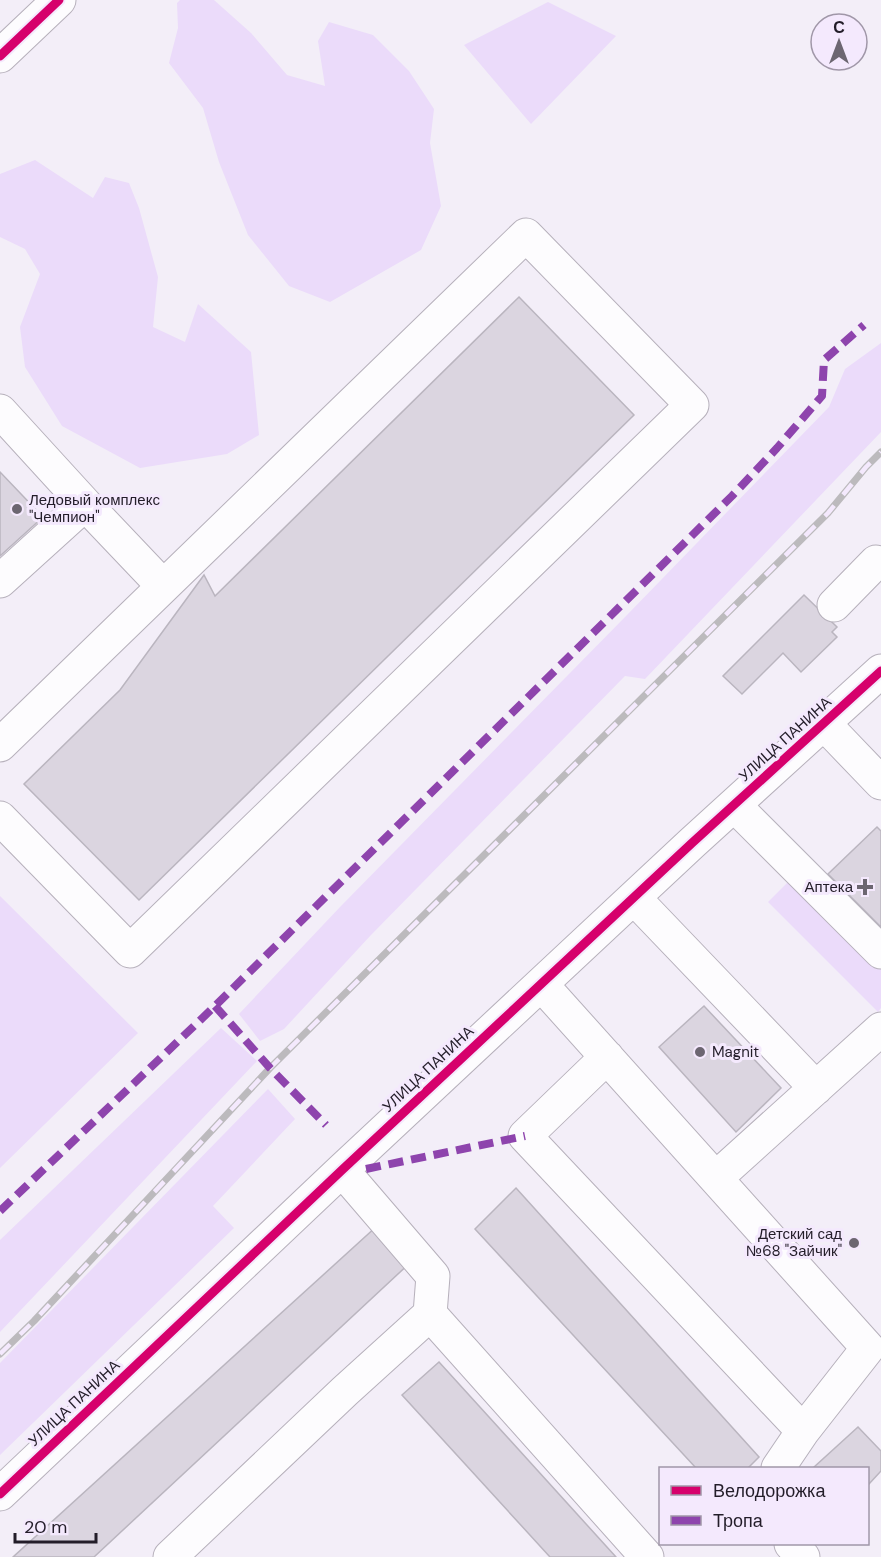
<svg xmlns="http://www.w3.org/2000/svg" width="881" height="1557" viewBox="0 0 881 1557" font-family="'DM Sans',sans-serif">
	<rect width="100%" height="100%" fill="#f3eef8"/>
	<path fill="#ebdbfa" d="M180,0h34l37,33 36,42 38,11 -7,-45 11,-19 44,13 36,36 25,38 -4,34 11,63 -20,44 -91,52 -41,-16 -41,-51 -29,-73 -16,-54 -34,-45 9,-35 -1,-25z
		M548,2l68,34 -85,88 -67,-79z
		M35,160l58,38 12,-21 24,6 10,25 19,69 -5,50 32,15 13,-38 53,48 8,83 -32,19 -87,14 -78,-42 -37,-59 -5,-40 20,-53 -15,-25 -25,-12v-63z
		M881,343v89l-236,247 -20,-3 -254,259 -87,94 -24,12 -21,-27 101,-107 287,-292 202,-208 16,-38z
		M791,879l90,84v45l-3,4 -110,-110z
		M0,896l138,137 -138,135z
		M221,1028l36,33 -257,271v-92z
		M268,1089l27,30 -82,87 21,22 -234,227v-92z"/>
	<path fill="#dbd5e0" stroke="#bab5bf" stroke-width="1.5" d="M519,297l115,118 -495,485 -115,-116 96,-94 84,-115 11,21z
		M0,472l43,45 -43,39z
		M804,595l33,32 -5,5 5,5 -36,35 -18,-19 -41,41 -19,-18z
		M877,827l4,4v96l-53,-53z
		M704,1006l77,82 -45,44 -77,-85z
		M516,1188l243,269 -11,11h-52l-221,-239z
		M377,1226l36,34 -319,297h-81z
		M439,1362l30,33 147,162h-66l-148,-162z
		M858,1427l23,24v20l-13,14v-17h-55z"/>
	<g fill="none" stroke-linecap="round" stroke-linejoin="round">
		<defs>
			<path id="minor" d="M0,56l59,-56
				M0,411l85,93 -85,77
				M85,504l78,82
				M834,605l42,-43
				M823,725l10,8 48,50
				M0,745l526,-510 166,170 -562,546 -130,-133
				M734,805l147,147
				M634,898l182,190
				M541,984l327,364 -65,83 -25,37
				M607,1057l-82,79 278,295
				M716,1178l165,-149
				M430,1314l217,243
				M0,1494l342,-324 350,-327 189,-172
				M791,1544l12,13
				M170,1557l175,-166 85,-77 3,-38 -91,-106"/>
		</defs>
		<use href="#minor" stroke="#b6b0bb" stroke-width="35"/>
		<use href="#minor" stroke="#fdfcfe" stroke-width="33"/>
		<defs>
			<path id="rail" d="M0,1354l34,-33 236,-253 558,-555 38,-46 15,-15"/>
		</defs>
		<use href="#rail" stroke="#bcbabd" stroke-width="7"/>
		<use href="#rail" stroke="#f4e9fd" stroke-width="4.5" stroke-dasharray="14" stroke-linecap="butt"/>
		<path stroke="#8e44ad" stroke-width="8" stroke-dasharray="15 8" stroke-linecap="butt" d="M215,1006l55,62 56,57
			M366,1169l159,-33
			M0,1211l215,-205 517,-510 45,-48 45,-52 2,-36 40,-35"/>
		<defs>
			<path id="cycleway" d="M0,56l59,-56
				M0,1494l342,-324 350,-327 189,-172"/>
		</defs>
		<use href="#cycleway" stroke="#f4e9fd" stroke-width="13"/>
		<use href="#cycleway" stroke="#d6006c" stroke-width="9"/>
	</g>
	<g fill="#6c6671" stroke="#f4e9fd" stroke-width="2">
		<circle cx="17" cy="509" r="6"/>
		<path d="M862 878h6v6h6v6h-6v6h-6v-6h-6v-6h6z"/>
		<circle cx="700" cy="1052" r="6"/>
		<circle cx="854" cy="1243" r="6"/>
	</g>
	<g text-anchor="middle" stroke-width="6" stroke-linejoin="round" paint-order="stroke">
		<g font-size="15" fill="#231d29" stroke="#f4e9fd" text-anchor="start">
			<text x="29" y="505">Ледовый комплекс<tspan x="29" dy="17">"Чемпион"</tspan></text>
			<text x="853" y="892" text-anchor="end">Аптека</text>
			<text x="712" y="1057">Magnit</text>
			<text x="842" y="1239" text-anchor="end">Детский сад<tspan x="842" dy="17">№68 "Зайчик"</tspan></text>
		</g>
		<g font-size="15" fill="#231d29" stroke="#f4e9fd">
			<text transform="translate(785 739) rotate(-42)" y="5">УЛИЦА ПАНИНА</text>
			<text transform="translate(428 1069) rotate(-43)" y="5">УЛИЦА ПАНИНА</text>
			<text transform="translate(74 1403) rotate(-43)" y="5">УЛИЦА ПАНИНА</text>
		</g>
	</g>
	<rect x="659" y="1467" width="210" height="78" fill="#f4e9fd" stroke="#a097a8" stroke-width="1.5"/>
	<rect x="671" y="1486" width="30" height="9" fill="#d6006c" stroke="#a097a8" stroke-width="1.5"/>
	<text x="713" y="1497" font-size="18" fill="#231d29">Велодорожка</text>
	<rect x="671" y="1516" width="30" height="9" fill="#8e44ad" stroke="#a097a8" stroke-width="1.5"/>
	<text x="713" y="1527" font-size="18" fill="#231d29">Тропа</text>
	<g transform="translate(839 42)"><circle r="28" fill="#f4e9fd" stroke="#a097a8" stroke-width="1.5"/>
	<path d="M0-4.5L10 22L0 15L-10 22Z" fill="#6c6671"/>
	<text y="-9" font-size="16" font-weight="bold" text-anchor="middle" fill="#231d29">С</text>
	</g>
	<path d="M15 1533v9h81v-9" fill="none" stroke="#231d29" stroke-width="3"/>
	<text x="24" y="1533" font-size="18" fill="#231d29" stroke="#f4e9fd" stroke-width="4.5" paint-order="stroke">20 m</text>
</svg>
